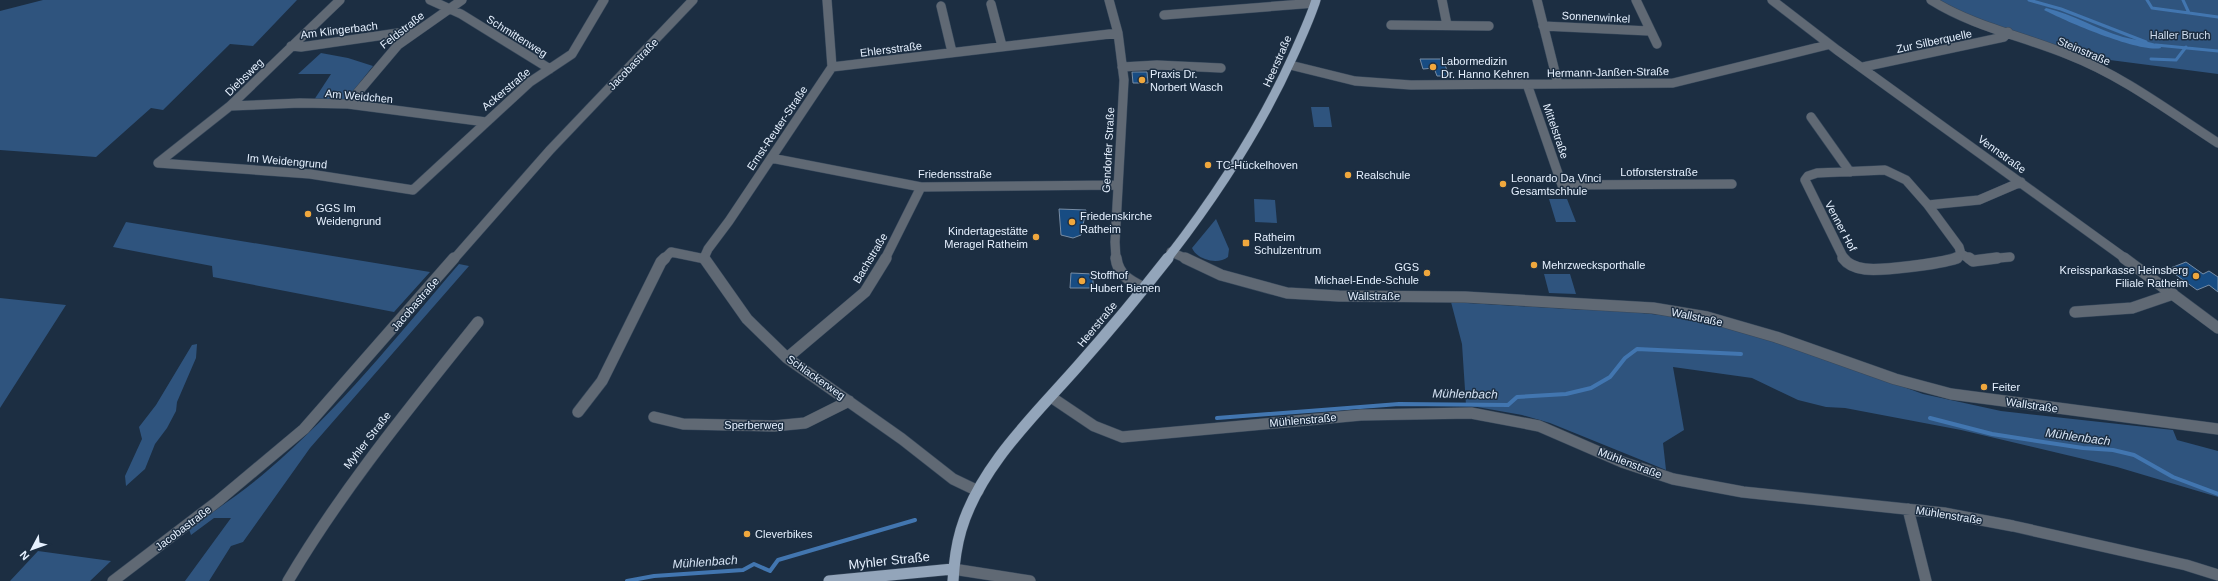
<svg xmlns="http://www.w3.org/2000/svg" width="2218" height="581" viewBox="0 0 2218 581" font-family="Arial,sans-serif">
	<rect width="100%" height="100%" fill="#1c2e42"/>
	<path fill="#2f547e" d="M43,0h254l-44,46 -23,-2 -67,66 -12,-2 -55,49 -96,-7v-139z
		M1932,0h286v74l-139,-18 -116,-40z
		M321,53l27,5 25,8 -23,29 -9,6 -27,-1 17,-26h-33z
		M1311,107h18l3,20h-18z
		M1254,199l21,1 2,23 -22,-1z
		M1549,199h18l9,23h-20z
		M1216,219l13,30 -1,8c-10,8 -31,3 -36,-9z
		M126,222l304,50 -36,40 -181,-35 -1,-11 -99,-19z
		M459,264l10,2 -159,182 -67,94 -12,4 -22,35h-24l46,-63h-17l-23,17 -2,-6c26,-19 54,-37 78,-58 72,-61 131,-136 192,-207z
		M1544,274h26l6,20 -27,-1z
		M0,298l66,7 -66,103z
		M1451,302l136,8 7,-2 86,9 53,11 53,16 137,50 78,17 172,19 4,10 41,11v46l-101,-30 -156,-37 -116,-22 -19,-1 -28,-7 -46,-22 -79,-11 11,63 -21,13 3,27 -116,-47 -28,-8 -56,-10 -4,-61z
		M197,344l-1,14 -19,44 -1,9 -9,17 -12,16 -10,25 -19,17 -1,-10 17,-37 -3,-12 17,-22 36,-60z
		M38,551l73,10 -21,20h-80z"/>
	<path fill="#4276b0" d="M2046,8c27,6 50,21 77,29 12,3 24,4 37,8l1,3c-22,5 -96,-27 -117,-38z"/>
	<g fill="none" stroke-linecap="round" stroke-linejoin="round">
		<path stroke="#4276b0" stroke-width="3" d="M2029,0l32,9 85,33
			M2147,0l5,8 37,5
			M2183,0l6,13 29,4
			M2156,45l62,6
			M2151,59l25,1 10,-13"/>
		<path stroke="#4276b0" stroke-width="4" d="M1217,418l182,-14 109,1 9,-8 49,-3 25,-6 19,-11 15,-19 12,-9 104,5
			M1930,418l62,16 91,14 30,2 21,5 39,22 45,17
			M627,581l27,-5 89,-6 11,-6 16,7 8,-11 137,-40"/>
	</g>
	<path fill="#174c83" stroke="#778ca4" d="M1420,59h23l6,17h-12l-3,-8 -11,1z
		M1132,72h15l1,11h-15z
		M1059,209l27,1 -5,25 -8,3 -12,-3z
		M2186,262l17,12 6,-3 9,6v15l-9,-7 -12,5 -29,-21z
		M1071,273l22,1v14h-23z"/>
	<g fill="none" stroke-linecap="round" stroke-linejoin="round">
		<defs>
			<path id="minor-far1" d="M430,0l31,14 89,55
				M1109,0l9,33 6,47 -9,162 1,17
				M1442,0l5,25
				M1537,0l21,84
				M1636,0l21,44
				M1772,0l65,50 289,209
				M1931,0c43,27 92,36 138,55 54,21 101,57 149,88
				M991,4l11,42
				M941,6l11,46
				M1164,15l151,-12
				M1391,25l98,1
				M1543,26l106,5
				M291,46l10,1 97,-14h15
				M1290,65l65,16 56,4 262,-2 154,-38
				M832,67l286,-34
				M1122,67l35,-2 64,3
				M1863,67l141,-30 4,-5
				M1527,84l35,101 170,-1
				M348,104l50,-59 64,-45
				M230,106l70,-3 48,1 138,18
				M1811,117l39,55
				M771,158l150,29 197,-2
				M158,163l152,11 103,16 117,-108 42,-28 32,-54
				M158,163l72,-57 110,-106
				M1928,205l31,42 2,7 -8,5
				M1928,205l51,-5 42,-18
				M1171,252l16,7
				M1961,254l9,5
				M704,258l4,-9 21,-28 103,-154 -5,-67
				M454,259l96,-109 143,-150
				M664,259l7,-7 34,7
				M885,259l36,-72
				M1844,259l-39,-79 3,-4 9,-3 68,-3 21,10 22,25
				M1987,259l23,-2"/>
			<path id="minor" d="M704,258l43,61 40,39 115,81 51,40 25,12
				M1116,258c2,17 14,23 28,30
				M1185,258l36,17 66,18 52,3 126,1 188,11 54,9 69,20 119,42 56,15 267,35
				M1843,258c5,7 14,10 22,11 17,2 74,-5 92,-11
				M1969,258l4,3 24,-3
				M2124,258l94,70
				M2075,312l57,-4 41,-14
				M787,358l78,-66 21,-34
				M1051,397l43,29 28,11 239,-22 110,-2 68,13 83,36 51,17 70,13 201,21 69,13 173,39 32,10
				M578,412l24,-31 59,-119 4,-4
				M654,417l29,7 91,2 31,-3 44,-22
				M1908,509l18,72
				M953,569l77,12
				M113,581l105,-80 86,-72 150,-171
				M288,581c55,-93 123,-175 190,-259"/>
			<path id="major-far1" d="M1167,259c49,-63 93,-130 126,-203 8,-18 17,-37 23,-56"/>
			<path id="major" d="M829,581l124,-12
				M953,581c1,-17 3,-34 8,-51 19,-64 74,-115 117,-164 31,-35 61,-71 90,-108"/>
		</defs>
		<use href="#minor-far1" stroke="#38495c" stroke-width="10"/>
		<use href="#minor" stroke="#38495c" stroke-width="12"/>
		<use href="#major-far1" stroke="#38495c" stroke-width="10"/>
		<use href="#major" stroke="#38495c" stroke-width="12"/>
		<use href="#minor-far1" stroke="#606974" stroke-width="9"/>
		<use href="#minor" stroke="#606974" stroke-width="11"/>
		<use href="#major-far1" stroke="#93a5ba" stroke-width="9"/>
		<use href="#major" stroke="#93a5ba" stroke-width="11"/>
	</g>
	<g fill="#efa73d" stroke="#1c2e42" stroke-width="1.5">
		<circle cx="1433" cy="67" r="4"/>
		<circle cx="1142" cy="80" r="4"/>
		<circle cx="1208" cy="165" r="4"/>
		<circle cx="1348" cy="175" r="4"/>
		<circle cx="1503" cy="184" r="4"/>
		<circle cx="308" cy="214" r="4"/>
		<circle cx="1072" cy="222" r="4"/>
		<circle cx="1036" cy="237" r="4"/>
		<rect x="1242" y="239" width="8" height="8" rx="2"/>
		<circle cx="1534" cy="265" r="4"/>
		<circle cx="1427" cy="273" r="4"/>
		<circle cx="2196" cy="276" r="4"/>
		<circle cx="1082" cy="281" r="4"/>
		<circle cx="1984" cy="387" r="4"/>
		<circle cx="747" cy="534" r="4"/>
	</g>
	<g text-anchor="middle" stroke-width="3" stroke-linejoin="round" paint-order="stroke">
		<g font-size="11" fill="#e6f1ff" stroke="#1c2e42">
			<text transform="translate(1596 17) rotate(3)" y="4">Sonnenwinkel</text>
			<text transform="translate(339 30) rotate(-7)" y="4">Am Klingerbach</text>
			<text transform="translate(402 30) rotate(-38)" y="4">Feldstraße</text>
			<text transform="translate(517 36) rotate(32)" y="4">Schmittenweg</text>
			<text transform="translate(1934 41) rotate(-12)" y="4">Zur Silberquelle</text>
			<text transform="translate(891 49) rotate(-7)" y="4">Ehlersstraße</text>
			<text transform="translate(2084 51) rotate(23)" y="4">Steinstraße</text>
			<text transform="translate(1277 61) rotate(-66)" y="4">Heerstraße</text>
			<text transform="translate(633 64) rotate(-46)" y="4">Jacobastraße</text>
			<text transform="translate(1608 72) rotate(-1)" y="4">Hermann-Janßen-Straße</text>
			<text transform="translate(244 77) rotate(-44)" y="4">Diebsweg</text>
			<text transform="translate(506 89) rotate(-40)" y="4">Ackerstraße</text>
			<text transform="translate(359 96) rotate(5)" y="4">Am Weidchen</text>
			<text transform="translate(777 128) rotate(-56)" y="4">Ernst-Reuter-Straße</text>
			<text transform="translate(1556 131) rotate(71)" y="4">Mittelstraße</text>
			<text transform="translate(1108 150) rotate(-87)" y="4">Gendorfer Straße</text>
			<text transform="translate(2002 154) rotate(36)" y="4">Vennstraße</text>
			<text transform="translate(287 161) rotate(5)" y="4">Im Weidengrund</text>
			<text x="1659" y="176">Lotforsterstraße</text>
			<text x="955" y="178">Friedensstraße</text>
			<text transform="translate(1841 226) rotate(62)" y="4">Venner Hof</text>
			<text transform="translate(870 258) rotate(-59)" y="4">Bachstraße</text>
			<text x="1374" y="300">Wallstraße</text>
			<text transform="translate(415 304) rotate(-49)" y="4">Jacobastraße</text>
			<text transform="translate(1697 317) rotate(12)" y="4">Wallstraße</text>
			<text transform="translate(1097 324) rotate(-50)" y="4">Heerstraße</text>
			<text transform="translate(816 377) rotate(35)" y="4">Schlackerweg</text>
			<text transform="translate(2032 405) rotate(8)" y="4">Wallstraße</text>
			<text transform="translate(1303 420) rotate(-5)" y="4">Mühlenstraße</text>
			<text x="754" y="429">Sperberweg</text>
			<text transform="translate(367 440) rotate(-52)" y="4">Myhler Straße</text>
			<text transform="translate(1630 463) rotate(21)" y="4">Mühlenstraße</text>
			<text transform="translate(1949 515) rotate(9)" y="4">Mühlenstraße</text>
			<text transform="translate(183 528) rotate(-37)" y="4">Jacobastraße</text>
		</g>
		<g font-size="11" fill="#d0deef" stroke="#1c2e42">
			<text x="2180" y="39">Haller Bruch</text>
		</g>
		<g font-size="11" fill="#e6f1ff" stroke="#1c2e42" text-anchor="start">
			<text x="1441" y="65">Labormedizin<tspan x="1441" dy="13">Dr. Hanno Kehren</tspan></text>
			<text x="1150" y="78">Praxis Dr.<tspan x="1150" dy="13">Norbert Wasch</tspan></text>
			<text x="1216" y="169">TC-Hückelhoven</text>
			<text x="1356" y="179">Realschule</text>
			<text x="1511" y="182">Leonardo Da Vinci<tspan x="1511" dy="13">Gesamtschhule</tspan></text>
			<text x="316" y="212">GGS Im<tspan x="316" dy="13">Weidengrund</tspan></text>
			<text x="1080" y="220">Friedenskirche<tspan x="1080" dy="13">Ratheim</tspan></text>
			<text x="1028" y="235" text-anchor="end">Kindertagestätte<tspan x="1028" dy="13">Meragel Ratheim</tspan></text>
			<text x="1254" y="241">Ratheim<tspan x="1254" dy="13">Schulzentrum</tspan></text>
			<text x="1542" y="269">Mehrzwecksporthalle</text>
			<text x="1419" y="271" text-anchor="end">GGS<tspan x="1419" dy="13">Michael-Ende-Schule</tspan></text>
			<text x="2188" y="274" text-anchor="end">Kreissparkasse Heinsberg<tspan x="2188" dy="13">Filiale Ratheim</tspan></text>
			<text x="1090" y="279">Stoffhof<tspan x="1090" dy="13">Hubert Bienen</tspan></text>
			<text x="1992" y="391">Feiter</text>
			<text x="755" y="538">Cleverbikes</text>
		</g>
		<g font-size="12" font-style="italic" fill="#d4e2f3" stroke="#1c2e42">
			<text transform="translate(1465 394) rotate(1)" y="4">Mühlenbach</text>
			<text transform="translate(2078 437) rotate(8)" y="4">Mühlenbach</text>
			<text transform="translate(705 562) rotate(-4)" y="4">Mühlenbach</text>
		</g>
		<g font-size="13" fill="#e6f1ff" stroke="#1c2e42">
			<text transform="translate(889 560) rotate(-6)" y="5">Myhler Straße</text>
		</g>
	</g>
	<g transform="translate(32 549) rotate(229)" stroke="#1c2e42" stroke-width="3" paint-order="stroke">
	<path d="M0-3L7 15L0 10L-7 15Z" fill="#e6f1ff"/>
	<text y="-6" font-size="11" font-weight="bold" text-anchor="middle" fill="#e6f1ff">N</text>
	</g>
</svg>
